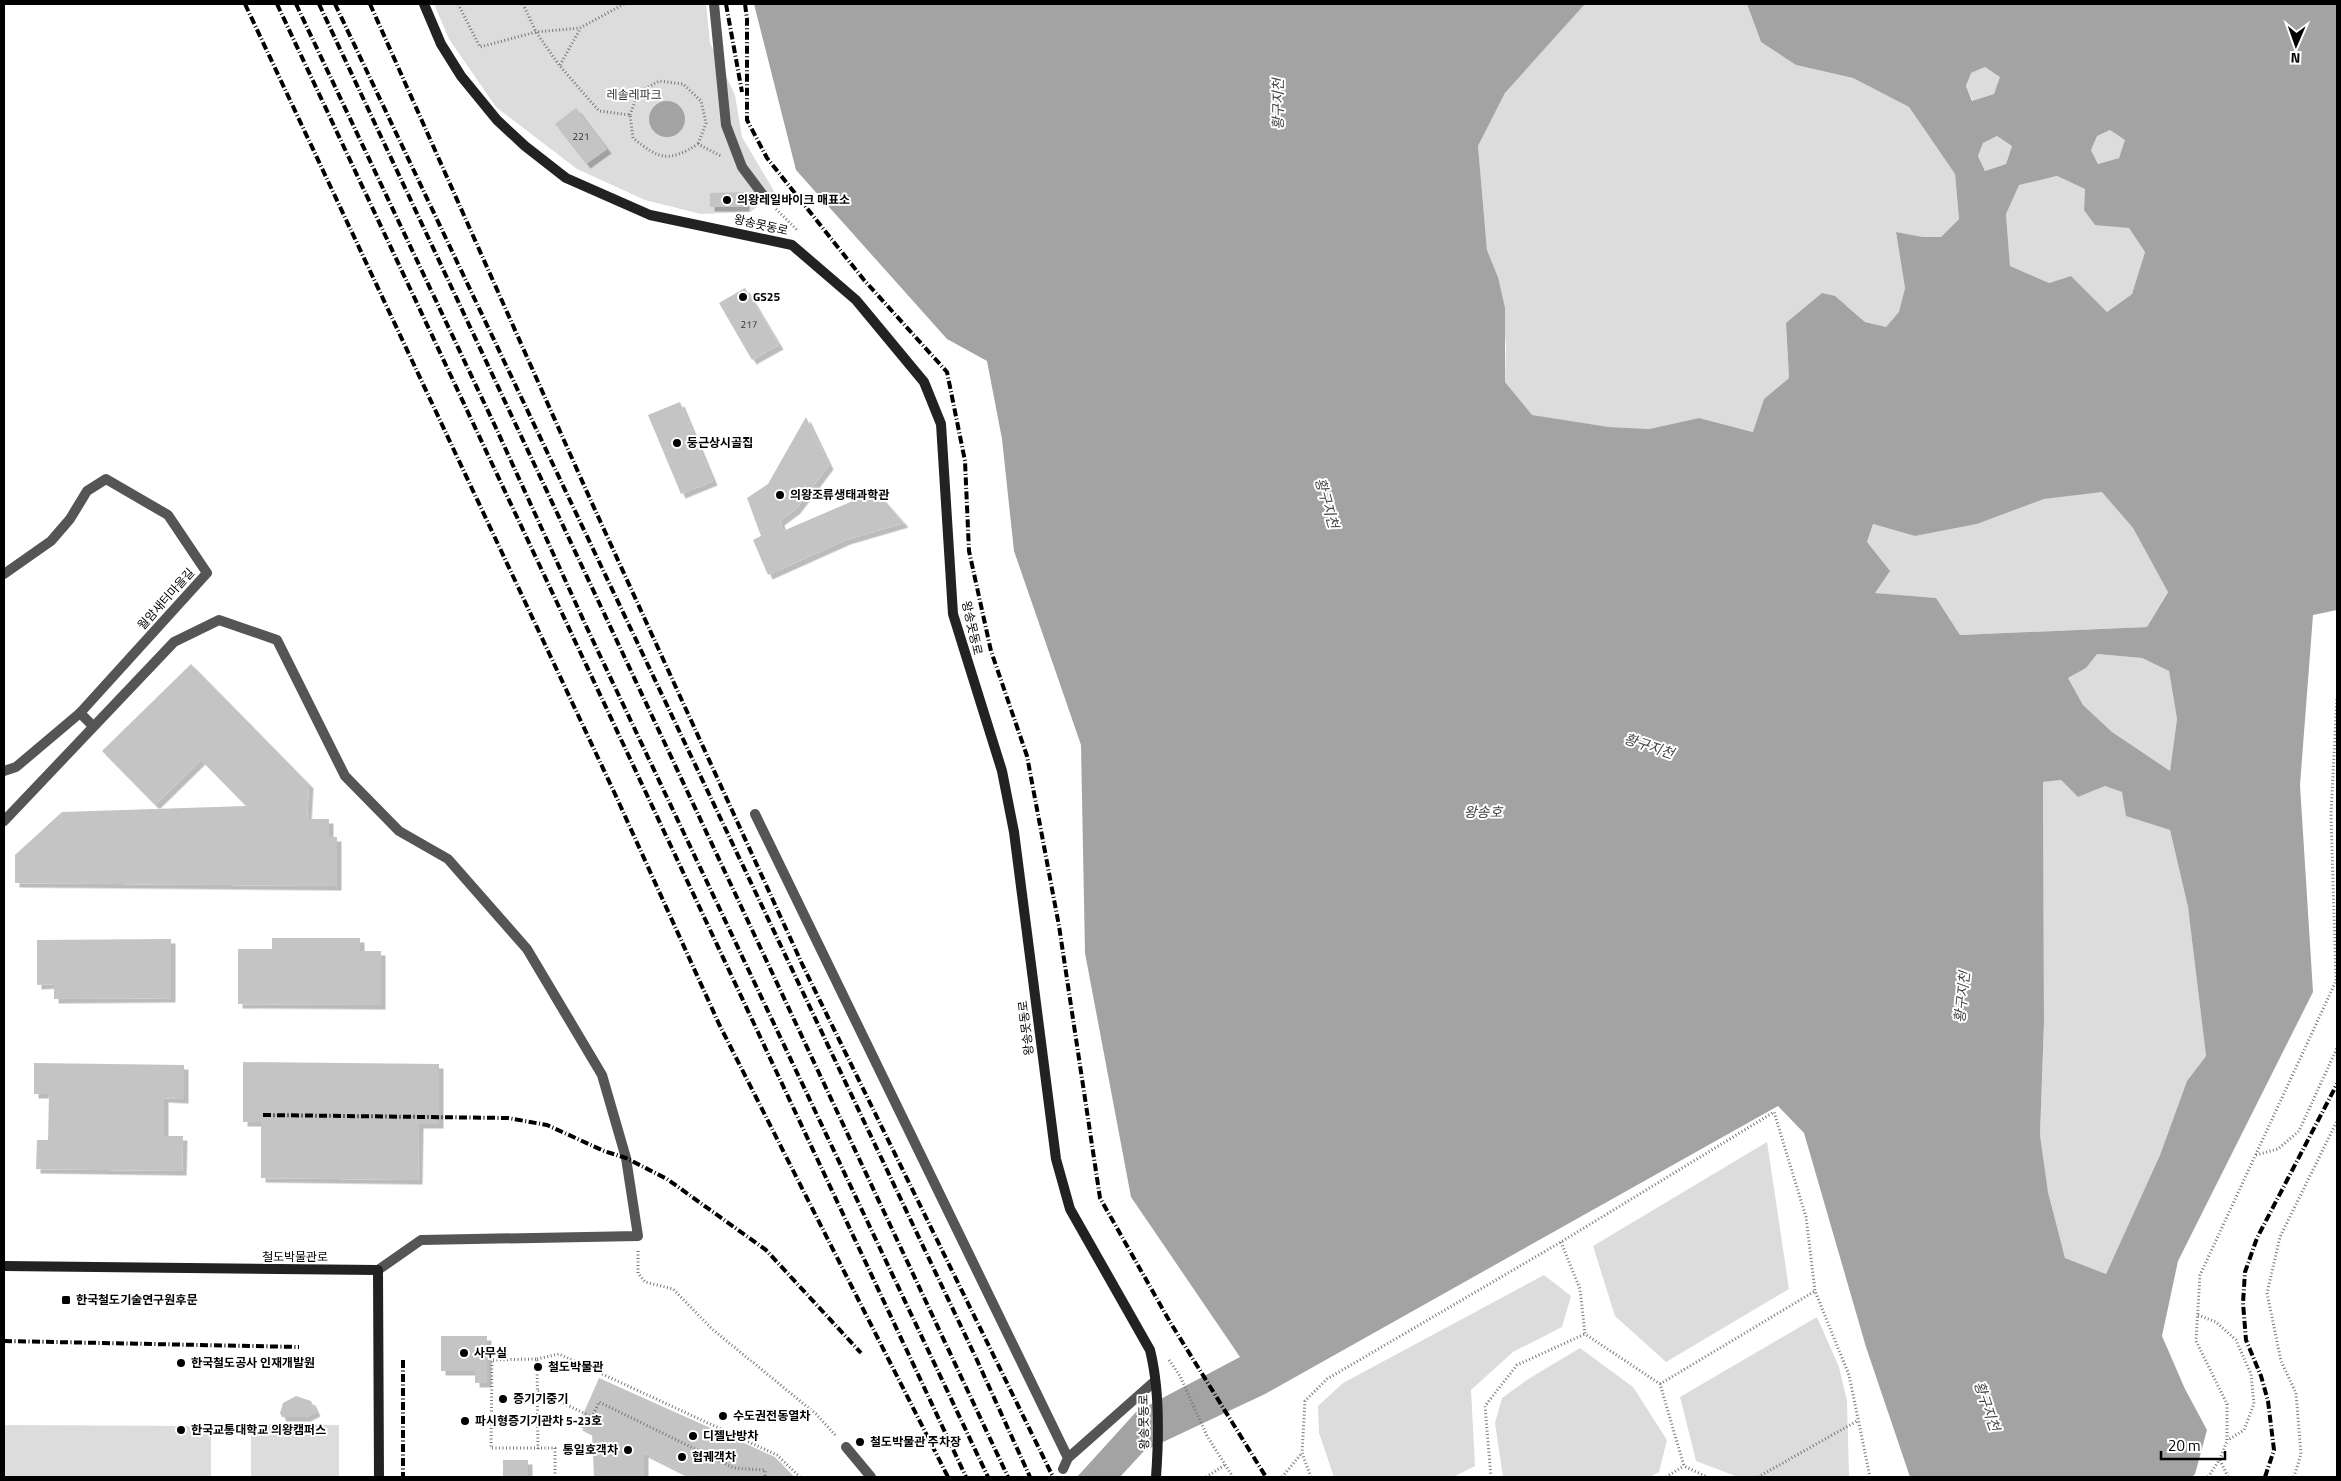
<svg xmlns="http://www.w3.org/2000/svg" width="2341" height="1481" viewBox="0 0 2341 1481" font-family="'Titillium Web','Noto Sans KR',sans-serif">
	<defs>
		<filter id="shadow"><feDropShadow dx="4.5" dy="4.5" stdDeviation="0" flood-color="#0004"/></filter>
	</defs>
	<rect width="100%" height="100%" fill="#fff"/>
	<path fill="#dcdcdc" d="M434,4h272l4,39 25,52 7,42 32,54 -23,21 -50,2 -56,-14 -68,-31 -81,-62 -47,-68z
		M1585,4h162l14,38 35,23 57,13 56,29 46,67 4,45 -18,18h-18l-27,-5 9,56 -6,25 -13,14 -21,-5 -18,-16 -61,17 3,55 -25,21 -10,33 -55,-14 -50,11 -40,-2 -78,-12 -26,-33 1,-37 -8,-68 -11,-27 -9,-104 27,-53z
		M1985,67l16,10 -7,17 -21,7 -7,-15 5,-13z
		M2110,130l16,10 -7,18 -21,6 -7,-14 5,-14z
		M1997,136l15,10 -6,18 -21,7 -7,-15 5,-13z
		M2057,176l28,13 -1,21 45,18 16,24 -13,42 -25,18 -36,-36 -22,7 -39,-17 -4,-52 12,-29z
		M2102,491l31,37 35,63 -21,36 -187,8 -25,-37 -61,-5 -7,-51 6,-18 42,12 62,-12 67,-25z
		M2097,654l45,4 27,13 8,48 -7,53 -58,-40 -29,-27 -15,-27 18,-10z
		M2061,780l17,17 27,-11 17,6 5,24 43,14 18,77 18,149 -19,25 -27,74 -54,119 -41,-16 -17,-66 -8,-57 4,-113 -1,-240z
		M1767,1142l22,147 -123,73 -51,-46 -22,-70z
		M1544,1275l27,21 -9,31 -49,25 -42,38 4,76 -22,11h-119l-15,-44 -1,-27 25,-23z
		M1817,1317l22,50 8,34 2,75 -111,1 -42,-16 -16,-64z
		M1580,1348l53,39 34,53 -8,32 -9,5h-147l-8,-54 7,-25 28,-20z
		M251,1424l88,1v52h-88z
		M6,1425l194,1 11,9v42h-207v-50z"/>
	<path fill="#a3a3a3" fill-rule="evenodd" d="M754,4h831l-80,89 -27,53 9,104 11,27 7,31v74l27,33 77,12 40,2 50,-11 54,14 11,-33 25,-21 -3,-55 36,-30 13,3 30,26 21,5 13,-15 6,-24 -9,-56 27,5h18l18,-18 -4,-45 -46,-67 -56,-29 -57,-13 -35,-23 -14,-38h590v606l-24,5 -13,170 13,207 -135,269 -16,75 23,53 22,41 -12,44 -3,3h-282l-44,-130 -62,-214 -26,-27 -513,288 -121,57 -24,26h-43l59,-65 104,-55 -109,-160 -46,-244 -4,-208 -67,-194 -12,-112 -15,-78 -40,-22 -151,-169zM1985,67l15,10 -6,17 -22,7 -6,-15 5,-13zM2110,130l15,10 -6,18 -21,6 -7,-14 6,-14zM1997,136l15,10 -6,18 -21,7 -7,-15 5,-13zM2057,176l28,13 -1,21 11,15 34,3 16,24 -13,42 -25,18 -36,-36 -22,7 -39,-17 -4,-52 13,-29zM2102,492l31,36 35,64 -21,35 -187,8 -24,-37 -61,-5 15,-22 -23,-29 6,-18 42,12 62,-12 67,-25zM2097,654l45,4 27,13 8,48 -7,52 -58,-39 -29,-27 -15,-27 18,-10zM2061,780l17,17 27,-11 17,6 4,24 44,14 18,77 18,149 -19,25 -27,74 -54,119 -41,-16 -17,-66 -8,-57 4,-113 -1,-240z
		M649 119a18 18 0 1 1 36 0a18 18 0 1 1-36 0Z"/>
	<path fill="#c4c4c4" filter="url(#shadow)" d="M576,108l31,41 -21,15 -31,-40z
		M745,192v15h-35v-14z
		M745,288l34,57 -27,15 -33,-57z
		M680,402l33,79 -32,13 -33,-79z
		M806,417l23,48 -33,44 -16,12 3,10 93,-40 28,32 -58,17 -78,35 -15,-35 8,-4 -14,-38 21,-14z
		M191,664l118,120 -2,35h22v18h8v49l-322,-3v-28l47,-43 184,-6 -45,-46 -46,45 -53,-54z
		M272,938h88v13h21v54l-143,-1v-55h34z
		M171,939v59l-117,1v-15l-17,1v-45z
		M243,1062l196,2v60h-20l-1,56 -157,-2v-56h-18z
		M34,1063l150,2v34l-20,-1v38h19l-1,35 -146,-2 1,-29h11l1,-46h-15z
		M441,1336h46v47h-12v-12h-34z
		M599,1378l176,79 19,20h-102l-48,-24v21l-3,3h-47l-2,-44 -14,-7z
		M296,1396l15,5 5,11 -10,5h-24l-2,-4 3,-10z
		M503,1460h25v17h-25z"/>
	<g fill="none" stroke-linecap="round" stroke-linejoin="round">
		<path stroke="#777" stroke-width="3" stroke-dasharray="1 2.5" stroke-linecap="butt" d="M458,4l22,43 56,-15 44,-4 44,-24
			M523,4l13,28 23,33 40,46 31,4 3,23c26,21 35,25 65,6l23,12
			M560,65l20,-36
			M630,115l8,-22 21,-12 24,3 18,17 5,22 -8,21
			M776,209l22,22
			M2256,1155l22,-6 21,-18 38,-83
			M1561,1242l19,47 5,45 75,50 24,82 23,11
			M638,1251v22l7,9 28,7 39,40 104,85 21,23
			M2198,1315l18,7 20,18 15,34 3,30 -10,26 -16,10
			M537,1359l22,-5 218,101 23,22
			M1169,1360l11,16 27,60 26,41
			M1660,1384l155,-93
			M538,1391l54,26 7,-15 135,66 31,2v7
			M538,1449l-1,-90 -45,1 -1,88h64v29
			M2220,1460l8,17
			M1206,1477l19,-12
			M1282,1477l20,-24
			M1311,1477l-9,-24 3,-52 22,-22 234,-137 213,-130 32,105 9,74 34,84 21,102
			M1491,1477l-6,-71 32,-41 68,-31
			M1666,1477l18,-11
			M1758,1477l99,-56
			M2208,1477l12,-18 7,-18v-37l-31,-63 4,-66 136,-294 -5,-167 6,-117
			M2294,1477l7,-23 -5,-61 -15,-32 -14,-68 13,-56 57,-116"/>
		<path stroke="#555" stroke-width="10" d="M4,574l47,-33 19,-22 17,-28 19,-12 62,36 39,58 -127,140
			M755,814l313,644
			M846,1447l25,30
			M1063,1469l5,-11 87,-77"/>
		<path stroke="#555" stroke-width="10" d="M714,4l12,121 16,42 24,32
			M4,771l12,-4 64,-54 13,13
			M4,821l170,-179 45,-22 58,20 68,136 54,55 49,28 79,90 75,126 24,83 12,78 -217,4 -43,30"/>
		<path stroke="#222" stroke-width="10" d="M424,4l17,40 20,32 36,44 28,26 41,32 84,37 142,30 64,55 68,82 17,42 12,190 49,157 12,61 42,327 14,50 80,141c10,40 9,86 6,127
			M4,1266l374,4 1,207"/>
		<path stroke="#000" stroke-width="4" stroke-dasharray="8 2.5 1 2.5" stroke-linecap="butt" d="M245,4l370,790 104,230 229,453
			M277,4l689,1473
			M296,4l200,424 91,200 401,849
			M319,4l689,1473
			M335,4l641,1354 54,119
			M370,4l221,497 212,465 250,511
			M726,4l16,88
			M745,4l2,15v101l20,38 97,122 83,92 18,89 4,90 22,100 36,105 32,170 41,272 70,124 96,155
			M263,1115l245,3 39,7 57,26 22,7 41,21 99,71 95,103
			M4,1341l295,6
			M403,1360v117
			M2265,1477l9,-27 -6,-49 -7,-25 -15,-36 -3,-37 2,-31 12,-34 80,-154"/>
	</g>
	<g fill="#000" stroke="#fff" stroke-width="2">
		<circle cx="727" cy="200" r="5"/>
		<circle cx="743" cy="297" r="5"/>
		<circle cx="677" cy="443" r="5"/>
		<circle cx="780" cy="495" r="5"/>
		<rect x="61" y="1295" width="10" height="10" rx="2.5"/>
		<circle cx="464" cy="1353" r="5"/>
		<circle cx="181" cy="1363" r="5"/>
		<circle cx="538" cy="1367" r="5"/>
		<circle cx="503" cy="1399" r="5"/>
		<circle cx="723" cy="1416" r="5"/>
		<circle cx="465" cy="1421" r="5"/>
		<circle cx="181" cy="1430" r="5"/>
		<circle cx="693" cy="1436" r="5"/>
		<circle cx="860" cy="1442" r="5"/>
		<circle cx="628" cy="1450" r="5"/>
		<circle cx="682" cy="1457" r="5"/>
	</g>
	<g text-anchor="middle" stroke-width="4" stroke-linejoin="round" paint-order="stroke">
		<g font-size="10" fill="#313131">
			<text x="581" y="140">221</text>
			<text x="749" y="328">217</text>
		</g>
		<g font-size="12" fill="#333" stroke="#fff">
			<text x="634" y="99">레솔레파크</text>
		</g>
		<g font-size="12" font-weight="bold" fill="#000" stroke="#fff" text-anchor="start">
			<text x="737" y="204">의왕레일바이크 매표소</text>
			<text x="753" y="301">GS25</text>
			<text x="687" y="447">둥근상시골집</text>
			<text x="790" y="499">의왕조류생태과학관</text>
			<text x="76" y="1304">한국철도기술연구원후문</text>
			<text x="474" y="1357">사무실</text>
			<text x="191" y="1367">한국철도공사 인재개발원</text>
			<text x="548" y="1371">철도박물관</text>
			<text x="513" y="1403">증기기중기</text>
			<text x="733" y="1420">수도권전동열차</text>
			<text x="475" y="1425">파시형증기기관차 5-23호</text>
			<text x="191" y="1434">한국교통대학교 의왕캠퍼스</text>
			<text x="703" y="1440">디젤난방차</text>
			<text x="870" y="1446">철도박물관 주차장</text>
			<text x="618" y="1454" text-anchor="end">통일호객차</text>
			<text x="692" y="1461">협궤객차</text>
		</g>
		<g font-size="12" fill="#000" stroke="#fff">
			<text transform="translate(761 225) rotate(13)" y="4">왕송못동로</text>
			<text transform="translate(166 599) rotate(-48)" y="4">월암새터마을길</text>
			<text transform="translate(972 628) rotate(77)" y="4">왕송못동로</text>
			<text transform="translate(1026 1028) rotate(-97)" y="4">왕송못동로</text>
			<text x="295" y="1261">철도박물관로</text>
			<text transform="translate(1144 1422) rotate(-91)" y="4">왕송못동로</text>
		</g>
		<g font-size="14" font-style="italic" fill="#444" stroke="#fff">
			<text transform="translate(1278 104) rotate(-90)" y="5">황구지천</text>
			<text transform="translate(1327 503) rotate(74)" y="5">황구지천</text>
			<text transform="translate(1649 746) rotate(18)" y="5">황구지천</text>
			<text x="1483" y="817">왕송호</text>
			<text transform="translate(1962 997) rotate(-84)" y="5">황구지천</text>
			<text transform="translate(1987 1406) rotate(71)" y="5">황구지천</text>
		</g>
	</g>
	<rect width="2341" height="1481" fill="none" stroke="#000000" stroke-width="10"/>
	<g transform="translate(2296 45) rotate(182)" stroke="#ffffff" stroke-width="4" paint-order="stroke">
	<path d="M0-4L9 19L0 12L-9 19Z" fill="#000000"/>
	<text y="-8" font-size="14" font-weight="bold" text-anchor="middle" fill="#000000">N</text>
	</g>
	<path d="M2161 1451v8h64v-8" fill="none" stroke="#000000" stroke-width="2.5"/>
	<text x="2168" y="1451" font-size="15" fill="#000000" stroke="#ffffff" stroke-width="4" paint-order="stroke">20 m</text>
</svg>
